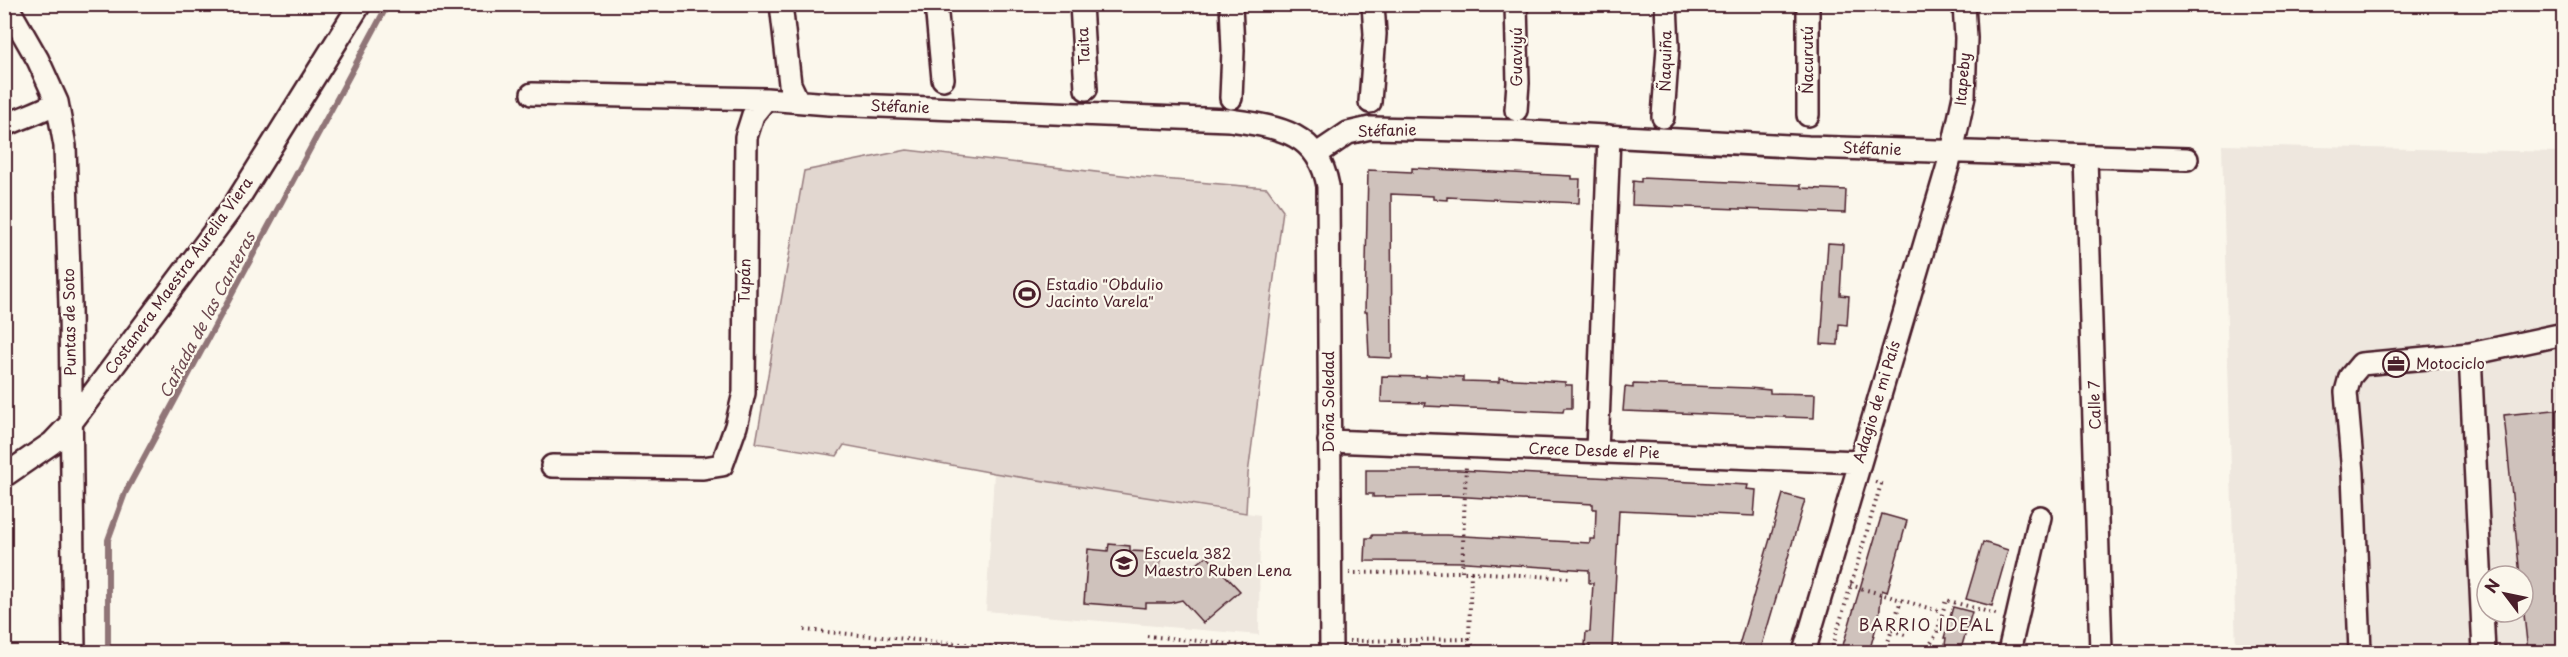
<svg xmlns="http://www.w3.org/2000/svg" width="2568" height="657" viewBox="0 0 2568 657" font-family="'Playpen Sans',sans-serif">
	<rect width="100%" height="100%" fill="#fbf7ec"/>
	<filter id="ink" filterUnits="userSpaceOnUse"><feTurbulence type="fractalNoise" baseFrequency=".0167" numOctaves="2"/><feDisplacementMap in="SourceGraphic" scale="12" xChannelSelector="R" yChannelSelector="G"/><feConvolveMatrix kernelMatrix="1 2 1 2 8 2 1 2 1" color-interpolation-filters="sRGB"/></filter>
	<g filter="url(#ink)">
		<path fill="#eee7de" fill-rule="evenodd" d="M2222,145l341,7v500h-327zM2487,576h36v36h-36z
			M994,473l266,42 -1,120 -273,-24z"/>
		<path fill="#e2d7d0" stroke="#967b7e" stroke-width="1.5" d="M907,150l232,27 128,11 16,22 -35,264 -2,39 -252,-40 -150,-28 -7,11 -81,-13 48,-272z"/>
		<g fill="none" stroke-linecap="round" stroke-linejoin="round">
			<path stroke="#907477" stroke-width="6" d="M108,652v-112l17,-47 263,-489"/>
		</g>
		<path fill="#cfc2bc" stroke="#4a1f2b" stroke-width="1.5" d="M1412,168l160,8v3h8l-1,24 -132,-6v3l-14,-1v-3l-42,-2 1,164 -23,-1 -2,-45h-2l3,-142 44,2z
			M1641,178l160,7v3l45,2 -1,23 -213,-8 1,-24 8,1z
			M1828,243l15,1 -3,51 9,1 -2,29 -8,-1 -1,21 -17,-1z
			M1426,375l37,2v4l36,1v-4l66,4v3h7v23h-8l-1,4 -138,-6 1,-3 -45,-1 1,-26 44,1z
			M1633,384l116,4 21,2v3l45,1 -1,24 -191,-7 2,-24 8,1z
			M2564,409v243h-36l-5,-47v-29h-3l-16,-161z
			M1366,470h93l289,15 -1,4 9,1 -2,26 -135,-6 -7,142h-23l1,-6h-5l1,-14h4l3,-49h-4v-13l-123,-8 -101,-1 1,-23h6v-3h74l144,8v-4h5l1,-30h-3v-5l-143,-8 -77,1v-3h-7z
			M1783,494l22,6 -45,152h-23z
			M1882,514l25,7 -20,71 -5,-2 -3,27 -10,35h-28z
			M1983,542l25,8 -16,56 -26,-7z
			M1109,544l21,2v5l20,1 -1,3 12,1 -1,14 28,1 19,-15 33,35 -37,32 -21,-23 -12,3h-24v5l-62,-5 4,-54 20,2z
			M1953,607l19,5 -12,40h-16l2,-14h-2z"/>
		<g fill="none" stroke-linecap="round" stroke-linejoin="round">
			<defs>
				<path id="minor" d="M6,4l32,56 19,42 8,44 5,160 4,346
					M781,4l9,80 8,17
					M936,4l7,75
					M1081,4l5,85
					M1808,4v111
					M532,94l234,5 63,5 400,16c48,7 89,11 99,66l3,466
					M1231,98l2,-48 -2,-46
					M1370,102l5,-68 -2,-30
					M1516,110l2,-27 -2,-79
					M1663,117l5,-70 -2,-43
					M4,126c18,-9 36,-13 53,-24
					M1317,154l31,-21 22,-5 144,3 294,16 379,12
					M2086,157l15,495
					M2470,354l14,298
					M1329,441l530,21
					M1597,451l12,-315
					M552,466l151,2 19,-3 14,-39 8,-33 2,-256 7,-22 13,-16
					M4,476l48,-33 19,-20 166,-222 123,-197
					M1804,652l148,-500 12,-56 2,-58 -2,-34
					M2009,652l31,-135
					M2360,652l-7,-179 -7,-81 4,-15 11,-13 109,-10 94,-20"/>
			</defs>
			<use href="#minor" stroke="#4a1f2b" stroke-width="26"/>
			<path stroke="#4a1f2b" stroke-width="4" stroke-dasharray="1.5 4.5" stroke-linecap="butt" d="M1471,572l98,6
				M1349,573l113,-1 4,-107
				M1850,585l92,27
				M804,630l248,22
				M1892,630l13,5
				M1147,636l166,16
				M1469,639l4,8 92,4
				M1349,641l120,-2 2,-67h-9
				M1928,648l9,-15 9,-33 53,15
				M1831,652l50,-168 -8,-3
				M1885,652l16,-52"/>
			<use href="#minor" stroke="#fbf7ec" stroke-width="21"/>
		</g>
	</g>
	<defs>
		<symbol id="stadium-ring" viewBox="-11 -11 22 22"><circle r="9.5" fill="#fbf7ec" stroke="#4a1f2b" stroke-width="1.5"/><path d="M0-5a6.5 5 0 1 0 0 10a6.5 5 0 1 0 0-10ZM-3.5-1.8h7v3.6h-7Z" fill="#4a1f2b"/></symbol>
		<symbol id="office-ring" viewBox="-11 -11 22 22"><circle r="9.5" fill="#fbf7ec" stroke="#4a1f2b" stroke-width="1.5"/><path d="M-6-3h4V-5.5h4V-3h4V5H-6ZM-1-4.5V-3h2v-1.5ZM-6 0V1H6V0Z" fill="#4a1f2b"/></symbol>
		<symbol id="school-ring" viewBox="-11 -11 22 22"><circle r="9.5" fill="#fbf7ec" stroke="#4a1f2b" stroke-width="1.5"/><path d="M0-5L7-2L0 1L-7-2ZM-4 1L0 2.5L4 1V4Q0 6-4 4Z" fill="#4a1f2b"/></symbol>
	</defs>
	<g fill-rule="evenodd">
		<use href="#stadium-ring" x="1012" y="279" width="30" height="30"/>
		<use href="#office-ring" x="2381" y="349" width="30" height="30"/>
		<use href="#school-ring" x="1109" y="548" width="30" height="30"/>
	</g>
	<g text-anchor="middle" stroke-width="4.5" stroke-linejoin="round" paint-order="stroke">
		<g font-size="15" fill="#4a1f2b" stroke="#fbf7ec">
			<text transform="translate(1084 46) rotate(-93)" y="5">Taita</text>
			<text transform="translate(1517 57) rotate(-90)" y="5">Guaviyú</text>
			<text transform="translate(1808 60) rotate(-90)" y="5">Ñacurutú</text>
			<text transform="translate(1666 61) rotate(-89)" y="5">Ñaquiña</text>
			<text transform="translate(1963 79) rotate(-85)" y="5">Itapeby</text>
			<text transform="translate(900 107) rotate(2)" y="5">Stéfanie</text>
			<text transform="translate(1387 131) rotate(-2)" y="5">Stéfanie</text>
			<text transform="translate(1872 149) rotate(2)" y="5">Stéfanie</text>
			<text transform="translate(179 276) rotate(-54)" y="5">Costanera Maestra Aurelia Viera</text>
			<text transform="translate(745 281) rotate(-89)" y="5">Tupán</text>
			<text transform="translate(70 322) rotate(-91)" y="5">Puntas de Soto</text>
			<text transform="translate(1329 402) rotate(-90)" y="5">Doña Soledad</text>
			<text transform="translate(1877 402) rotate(-73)" y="5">Adagio de mi País</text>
			<text transform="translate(2095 405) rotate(-92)" y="5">Calle 7</text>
			<text transform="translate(1594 451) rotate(2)" y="5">Crece Desde el Pie</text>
		</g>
		<g font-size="15" fill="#4a1f2b" stroke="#fbf7ec" text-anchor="start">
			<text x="1046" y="290">Estadio "Obdulio<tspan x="1046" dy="17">Jacinto Varela"</tspan></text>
			<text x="2416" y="369">Motociclo</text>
			<text x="1144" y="559">Escuela 382<tspan x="1144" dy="17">Maestro Ruben Lena</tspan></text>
		</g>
		<g font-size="16" font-style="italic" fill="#6d4a51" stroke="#fbf7ec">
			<text transform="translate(207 315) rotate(-62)" y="6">Cañada de las Canteras</text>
		</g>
		<g font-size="16" letter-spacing="1.5" fill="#4a1f2b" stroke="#fbf7ec">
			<text x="1927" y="631">BARRIO IDEAL</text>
		</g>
	</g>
	<rect width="2568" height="657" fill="none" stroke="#fbf7ec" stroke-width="24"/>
	<rect x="12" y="12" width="2544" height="633" fill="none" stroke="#4a1f2b" stroke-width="2" filter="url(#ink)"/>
	<g transform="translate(2505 594) rotate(302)"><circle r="28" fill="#fbf7ec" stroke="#b4a19f" stroke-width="1.5"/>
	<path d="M0-4.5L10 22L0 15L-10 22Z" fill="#4a1f2b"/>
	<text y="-9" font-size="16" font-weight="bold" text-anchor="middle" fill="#4a1f2b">N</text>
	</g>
</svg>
